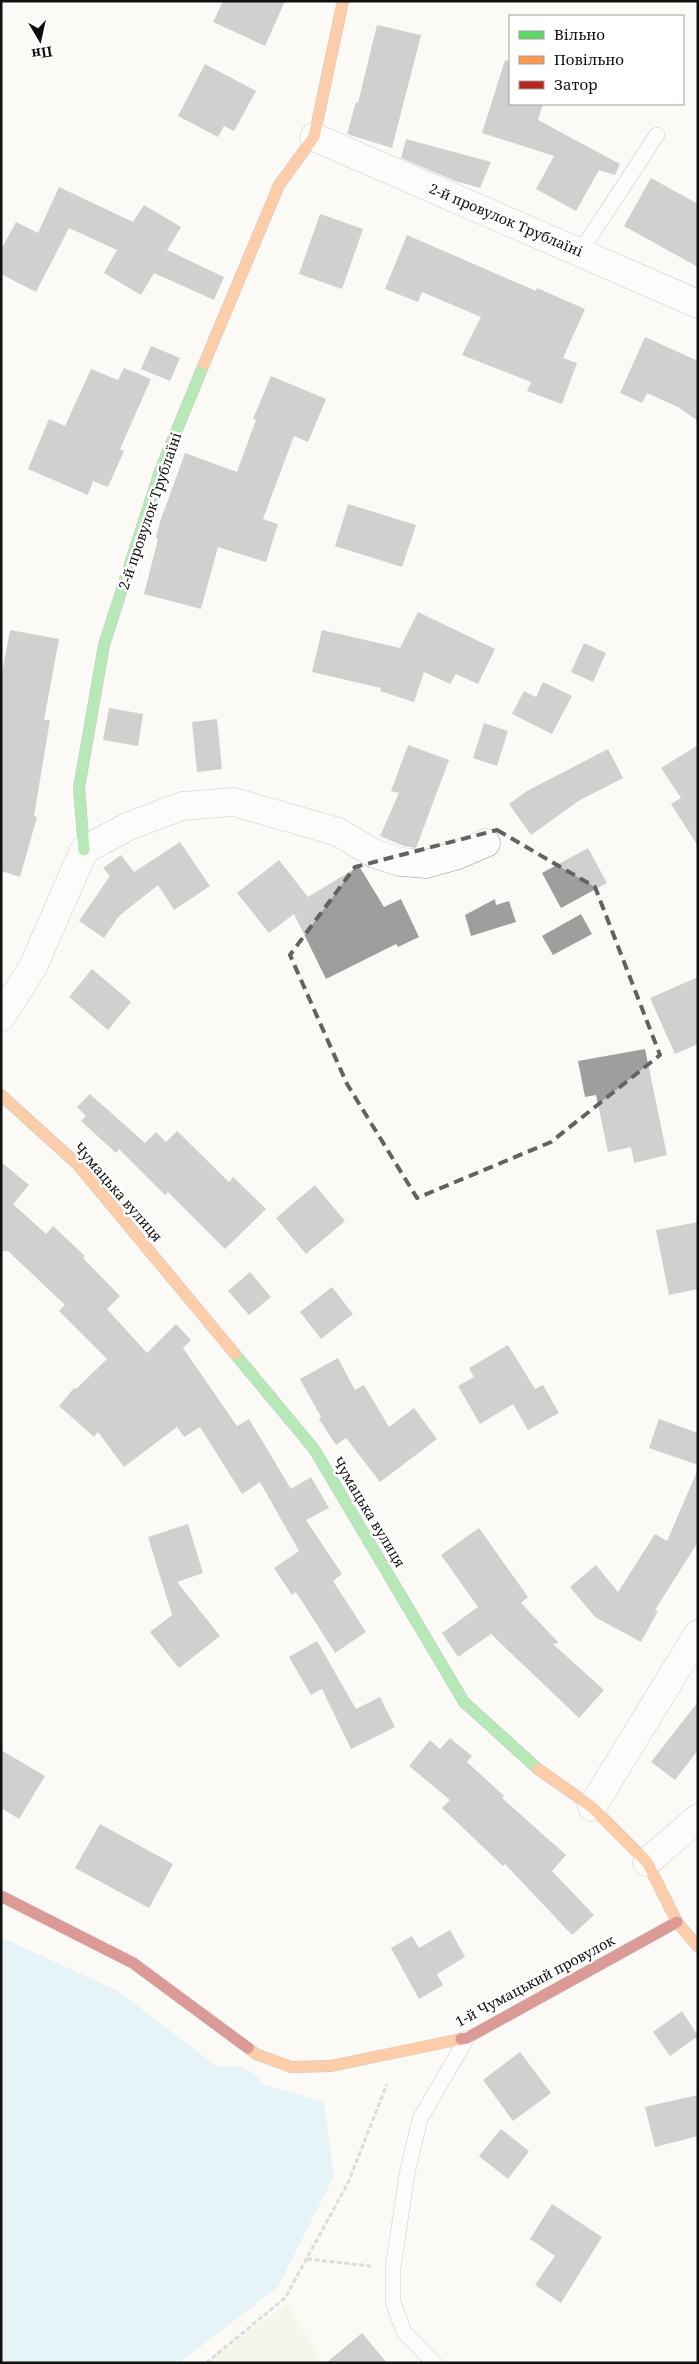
<svg xmlns="http://www.w3.org/2000/svg" width="699" height="2364" viewBox="0 0 699 2364" font-family="'Noto Serif',serif">
	<rect width="100%" height="100%" fill="#fcfaf7"/>
	<path fill="#e9f1d8" d="M287,2303l36,60h-117l6,-5z"/>
	<path fill="#ceedf5" d="M1,1937l117,54 100,76c20,-3 32,-1 44,17l62,18 10,74 -56,111 -99,76h-178z"/>
	<path fill="#a09e9c" d="M223,1h62l-20,45 -52,-24z
		M377,25l44,10 -29,113 -45,-14 9,-32 2,1z
		M505,60l5,1v43h33l-5,16 82,44 -5,11 -16,-5 -23,41 -40,-22 18,-33 -72,-23z
		M205,64l51,27 -22,40 -10,-5 -6,11 -40,-21z
		M406,139l85,23 -11,26 -25,-7 -54,-23z
		M651,178l47,26v63l-74,-41z
		M59,187l74,35 11,-17 37,22 -14,23 57,27 -10,23 -60,-27 -13,22 -37,-22 13,-23 -48,-22 -33,64 -35,-18v-24l15,-28 22,11z
		M320,214l43,15 -21,60 -43,-15z
		M407,235l129,56 1,-3 48,21 -22,49 14,5 -15,41 -35,-13 4,-9 -69,-27 19,-38 -59,-25 -4,10 -33,-13z
		M645,337l53,24v60l-20,-14 -31,-14 -5,10 -22,-10z
		M151,346l29,12 -10,23 -29,-12z
		M124,368l27,11 -31,70 4,2 -16,36 -15,-6 -5,14 -60,-26 21,-50 16,7 26,-57 27,11z
		M271,376l55,23 -18,43 -14,-6 -31,83 15,5 -12,38 -48,-15 -17,62 -57,-15 14,-55 -2,-1 4,-16 25,-69 52,19 19,-52 -3,-1z
		M348,504l68,21 -14,42 -67,-21z
		M418,612l77,37 -17,35 -22,-10 -6,10 -26,-12 -10,30 -34,-11 1,-3 -69,-16 10,-42 78,18z
		M10,630l49,9 -15,81h6l-16,96 3,1 -17,60 -19,-6v-192z
		M584,643l22,10 -13,29 -22,-10z
		M543,682l29,14 -20,38 -40,-20 12,-23 12,6z
		M109,708l34,6 -5,32 -35,-6z
		M217,719l5,50 -25,3 -5,-50z
		M484,723l24,8 -11,35 -24,-8z
		M408,745l41,15 -33,88 -12,-2 -24,-10 19,-43 -8,-2z
		M698,745v101l-27,-42 10,-6 -20,-30z
		M608,749l15,29 -43,22 -49,35 -22,-31 18,-13z
		M180,842l30,44 -36,24 -16,-25 -39,31 -15,22 -25,-17 31,-45 -7,-8 18,-13 13,17z
		M588,848l19,35 -46,25 -19,-35z
		M279,860l29,37 51,-31 25,41 17,-8 18,38 -21,10 -2,-3 -70,35 -32,-65 -25,19 -32,-40z
		M495,899l1,6 13,-4 7,21 -45,14 -6,-21z
		M581,914l11,20 -39,21 -11,-19z
		M92,969l39,33 -23,28 -39,-33z
		M698,977v67l-23,10 -25,-56z
		M645,1049l22,106 -33,8 -3,-16 -23,5 -12,-57 -11,2 -7,-36z
		M90,1094l55,49 11,-11 10,10 11,-11 52,51 4,-5 33,32 -41,40 -57,-57 -3,3 -46,-46 -3,4 -35,-32 5,-5 -9,-9z
		M1,1162l28,23 -16,19 33,30 7,-8 32,30 -2,2 37,38 -13,13 40,44 29,-29 15,16 -8,8 54,78 12,-7 42,70 20,-12 18,31 -23,12 36,54 -9,7 33,51 -31,21 -39,-61 -4,3 -18,-27 25,-17 -39,-69 -18,12 -42,-67 -16,10 -7,-10 -53,40 -26,-35 -4,5 -35,-31 15,-18 2,1 31,-30 -48,-48 6,-6 -57,-54h-7z
		M315,1185l30,36 -39,33 -30,-36z
		M698,1222v67l-29,6 -13,-65z
		M250,1272l21,25 -22,18 -21,-24z
		M332,1287l21,27 -32,25 -21,-27z
		M508,1345l27,44 8,-4 16,28 -31,17 -15,-26 -33,20 -22,-38 16,-9 -5,-9z
		M338,1358l17,32 9,-5 25,42 25,-19 23,31 -57,43 -34,-44 -10,7 -17,-26 2,-2 -21,-38z
		M659,1419l39,14v32l-49,-17z
		M698,1469v73l-43,68 3,1 -17,31 -46,-25 -25,-30 26,-22 22,27 37,-58 12,7z
		M188,1524l15,49 -26,9 43,54 -41,32 -29,-36 22,-17 -24,-78z
		M479,1528l49,69 -7,6 38,40 -6,1 51,46 -25,28 -88,-84 -33,23 -16,-24 36,-26 -37,-52z
		M317,1641l39,68 24,-12 15,30 -44,22 -29,-60 -11,6 -22,-38z
		M698,1702v48l-23,30 -24,-18z
		M450,1738l22,18 -5,6 37,34 -2,2 64,57 -14,16 42,44 -22,20 -67,-71 -2,2 -61,-58 8,-8 -41,-34 21,-26 10,9z
		M1,1750l44,26 -26,43 -18,-11z
		M100,1824l73,40 -24,44 -74,-40z
		M450,1930l15,27 -28,17 6,11 -24,14 -28,-51 21,-12 7,12z
		M682,2011l16,25 -28,20 -17,-24z
		M520,2052l31,41 -38,28 -30,-41z
		M698,2095v41l-43,11 -10,-40z
		M501,2129l28,22 -21,28 -29,-23z
		M552,2204l50,33 -41,66 -26,-18 20,-29 -25,-17z
		M362,2333l25,30h-61z"/>
	<g fill="none" stroke-linecap="round" stroke-linejoin="round">
		<defs>
			<path id="lane" d="M580,252l77,-117
				M434,2363l-30,-31 -11,-30v-34l14,-94 13,-55 47,-81"/>
			<path id="street" d="M314,137l384,167
				M1,1017l32,-50 51,-117 45,-24 53,-20 52,-4 104,30 37,22 26,8 25,2 32,-9 28,-12
				M592,1807l106,-173
				M647,1862l51,-44"/>
			<path id="fast" d="M84,850l-5,-62 25,-143 56,-174 44,-107
				M235,1354l79,95 150,253 74,67"/>
			<path id="slow" d="M204,364l75,-179 35,-48 29,-136
				M1,1095l76,69 158,190
				M538,1769l54,38 55,55 30,60 21,25
				M248,2048l8,6 35,13 40,-1 130,-27"/>
			<path id="jam" d="M1,1896l132,67 115,85
				M461,2039l6,-1 210,-116"/>
		</defs>
		<use href="#lane" stroke="#969594" stroke-width="16"/>
		<use href="#street" stroke="#969594" stroke-width="29"/>
		<use href="#fast" stroke="#8d8c8b" stroke-width="12"/>
		<use href="#slow" stroke="#8d8c8b" stroke-width="12"/>
		<use href="#jam" stroke="#8d8c8b" stroke-width="12"/>
		<path stroke="#b9b9b8" stroke-width="3" stroke-dasharray="5 2.5" stroke-linecap="butt" d="M307,2259l64,7
			M206,2363l79,-65 63,-115 39,-99"/>
		<use href="#lane" stroke="#fffefe" stroke-width="15"/>
		<use href="#street" stroke="#fffefe" stroke-width="28"/>
		<use href="#fast" stroke="#63d668" stroke-width="11"/>
		<use href="#slow" stroke="#ff974d" stroke-width="11"/>
		<use href="#jam" stroke="#b3261e" stroke-width="11"/>
	</g>
	<path d="M0 0H699V2364H0ZM497,830l98,57 65,168 -109,87 -134,56 -70,-114 -57,-129 65,-88z" fill="#fcfaf7" fill-opacity=".55" fill-rule="evenodd"/>
	<path fill="none" stroke="#636261" stroke-width="4" stroke-dasharray="10 6" stroke-linejoin="round" d="M497,830l98,57 65,168 -109,87 -134,56 -70,-114 -57,-129 65,-88z"/>
	<g text-anchor="middle" stroke-width="5" stroke-linejoin="round" paint-order="stroke">
		<g font-size="14" fill="#101010" stroke="#fff">
			<text transform="translate(506 220) rotate(23)" y="5">2-й провулок Трублаїні</text>
			<text transform="translate(150 511) rotate(-71)" y="5">2-й провулок Трублаїні</text>
			<text transform="translate(118 1192) rotate(49)" y="5">Чумацька вулиця</text>
			<text transform="translate(369 1512) rotate(59)" y="5">Чумацька вулиця</text>
			<text transform="translate(535 1981) rotate(-28)" y="5">1-й Чумацький провулок</text>
		</g>
	</g>
	<rect width="699" height="2364" fill="none" stroke="#101010" stroke-width="5"/>
	<rect x="509" y="15" width="175" height="90" fill="#ffffff" stroke="#9f9f9f"/>
	<rect x="519" y="31" width="25" height="8" fill="#63d668" stroke="#9f9f9f"/>
	<text x="554" y="40" font-size="15" fill="#101010">Вільно</text>
	<rect x="519" y="56" width="25" height="8" fill="#ff974d" stroke="#9f9f9f"/>
	<text x="554" y="65" font-size="15" fill="#101010">Повільно</text>
	<rect x="519" y="81" width="25" height="8" fill="#b3261e" stroke="#9f9f9f"/>
	<text x="554" y="90" font-size="15" fill="#101010">Затор</text>
	<g transform="translate(40 40) rotate(171)" stroke="#ffffff" stroke-width="4" paint-order="stroke">
	<path d="M0-4L9 19L0 12L-9 19Z" fill="#101010"/>
	<text y="-8" font-size="14" font-weight="bold" text-anchor="middle" fill="#101010">Пн</text>
	</g>
</svg>
